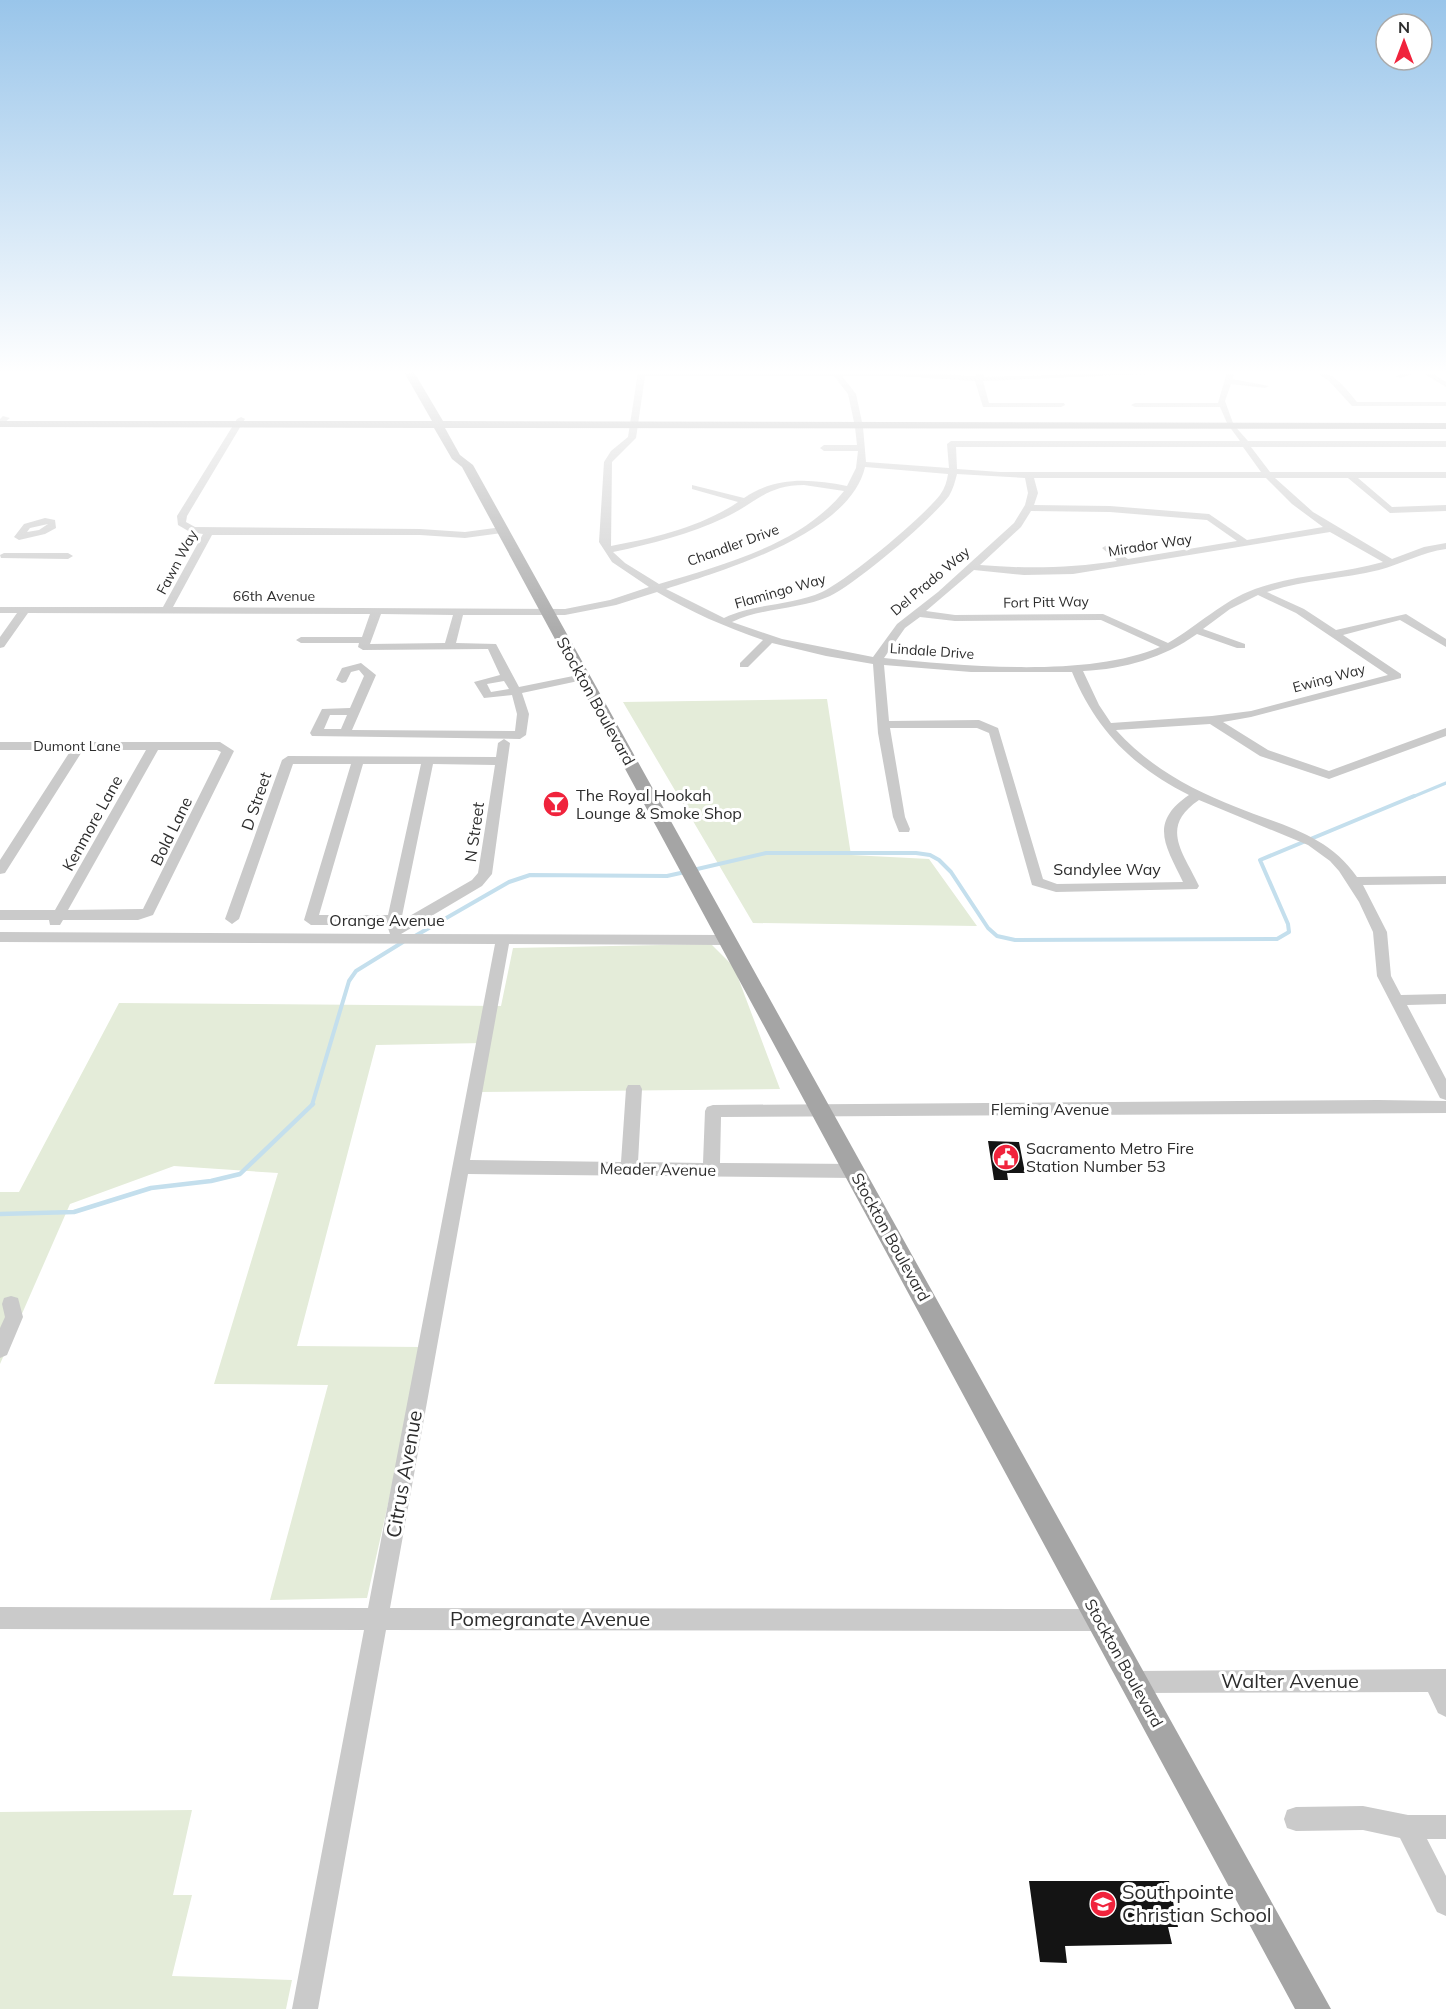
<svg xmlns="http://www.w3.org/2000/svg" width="1446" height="2009" viewBox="0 0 1446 2009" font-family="Mulish,sans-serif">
	<rect width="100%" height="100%" fill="#fff"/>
	<path fill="#e4ecd9" d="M827,699l24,156 78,4 48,67 -224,-3 -130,-221z
		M711,944l23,23 46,122 -302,3 7,-49 -109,2 -79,301 126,1 -56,251 -97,2 58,-215 -114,-1 64,-211 -104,-7 -104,38 -70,160v-172h19l100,-189 382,3 12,-58z
		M192,1810l-19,85h19l-20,81 120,4 -6,29h-286v-197z"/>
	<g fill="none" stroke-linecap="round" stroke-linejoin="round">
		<path stroke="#c4dfed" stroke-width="3" d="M1410,798l36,-15"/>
		<path stroke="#c4dfed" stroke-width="4" d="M693,870l73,-17h150l14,2 9,5 12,12 37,56 9,8 18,4 262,-1 12,-7 -1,-8 -28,-64 154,-64
			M415,936l94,-54 21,-7 137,1 18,-4
			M312,1105l37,-124 7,-10 47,-29"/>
		<path stroke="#c4dfed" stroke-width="4.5" d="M0,1214l74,-2 77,-24 60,-7 29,-7 73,-70"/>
	</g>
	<path fill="#141414" d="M988,1141l31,1 6,31h-18l1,7h-14z
		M1029,1881h140l9,46h-10l4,17 -107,2 2,17 -27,-1z"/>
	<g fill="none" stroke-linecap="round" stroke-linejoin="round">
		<path fill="#cacaca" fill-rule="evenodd" d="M638,372h260l78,4v-4h8v5l165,-5 -4,2 -162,7 6,22h75l1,2 -4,2h-78l-8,-26 -77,-5h-56l14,18 6,28 -4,2 -4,-2 -6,-28 -14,-18h-189l-9,62 -24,24 -1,84c43,-8 90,-19 127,-44l-46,-13v-4l52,13c33,-22 66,-19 103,-12l9,-18 2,-17h-34l-4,-3 4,-3h33l-2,-18 4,-2 4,2 3,35 83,6 -2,-24 4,-3h289l-11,-15 4,-2 15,17h198v6h-195l19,25h176v6h-88l34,29 54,-2v6l-56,2 -42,-35h-73l38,34 79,47 32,-12 22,-4v6c-24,3 -44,15 -67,21 -37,9 -76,10 -112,22l37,17 32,21 70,-16 40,25v8l-46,-27 -57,15 58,39v4l-150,39 -28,5 45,28 61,21 117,-43v8l-117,43 -69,-23 -50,-32 -94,6c32,36 76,60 120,77 44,18 92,27 121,70l89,-1v8l-83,1 24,47 4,44 10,19 45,-1v10l-39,1 39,74v21l-6,-2 -63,-122 -4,-44 -14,-30 -20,-31 -9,-10 -22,-16 -109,-45c-40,27 -16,52 0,86l-2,3 -141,3 -24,-7 -43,-152 -12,-5h-87l15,89 5,12 -1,3h-10l-6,-15 -15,-84 -5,-69 -47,-8 -54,-13 -24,24h-8v-4l23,-23c-38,-13 -72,-28 -106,-48l-41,13 -51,10h-102l-7,28 40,1 23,43 64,-13 6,3 -6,3 -61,13 7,21 -3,21 -6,4 -208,-3 -2,-3 12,-24 28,-1 14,-32 -5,-6 -8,2 -5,10 -4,1 -6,-3 6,-12 19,-5 15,12 -24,55 163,1 2,-17 -5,-19 -28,3 -10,-16 26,-7 -12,-26 -125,1 -5,-3 1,-4h-58l-5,-3 5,-3h61l8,-23 -342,-1 -24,34 -4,1v-11l17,-24h-17v-6h163l40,-73 -13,-2 -12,-7 -1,-9 60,-97 4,-2 4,2 -58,97 -1,6 9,5 225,2 45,3 37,-5 5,3 -5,3 -37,5 -45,-3h-208l-39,72 392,2 45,-9 39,-13 -37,-25 -13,-20 5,-80 7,-11 17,-14zM956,447h287l18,25h-261l-43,-3zM865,467l83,7c-1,7 -3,14 -8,21 -18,23 -92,85 -118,97 -31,14 -67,11 -98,26l-58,-29c58,-19 184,-55 199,-122zM957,474l68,4 3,15 -3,12 -11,18 -76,69 -41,32 -24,33 -91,-18 -50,-17c31,-15 67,-12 98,-26 27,-13 101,-76 119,-100 4,-7 6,-14 8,-22zM1034,478h232l26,26 31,23 -76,13 -38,-26 -99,-8 -76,-1 4,-12zM804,485l40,6c-43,54 -122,74 -185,93l-34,-21 -12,-11c38,-8 77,-18 111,-34 31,-14 42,-33 80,-33zM1031,511l79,1 97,8 30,21 -109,18 -21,-14 -5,3 15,13c-47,7 -90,8 -137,4l41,-38zM1330,532l53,30c-42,12 -87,12 -128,27 -33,12 -57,37 -87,54l-65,-29 -148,1 -29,-4 48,-41 50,5 49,-1zM1258,595l38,18 92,62 -137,36 -39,5 -101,7 -12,-18 -16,-34c42,-2 80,-13 114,-37l40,14h8v-4l-42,-15 27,-20zM381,614l72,1 -8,28 -75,1zM920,617l35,4 146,-1 59,27c-72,31 -198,19 -276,11l21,-30zM884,665l87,7h101c24,58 61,95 117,123 -41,28 -23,51 -6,87l-126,2 -14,-5 -45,-151 -19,-8 -90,1zM504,681l5,8 -18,3 -4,-8zM330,715h17l-6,14h-17z
			M1227,372h8l-3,7 37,7 -4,2 -34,-4 -6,17 8,22h-6l-7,-16h-85l-4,-2 4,-2h83z
			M1316,372c18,-1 30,17 41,30h89v4h-94l-23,-25z
			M1408,372h12l-20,6 -4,-2z
			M1421,372h9l16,10v5z
			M3,416l7,2 -10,8v-7z
			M45,518l10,2 1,8 -11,6 -26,6 -5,-3 10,-13zM48,524l-9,6 -12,2 3,-4z
			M4,553h64l5,3 -5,3 -67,-1 -1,-3z
			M504,739l6,4 -18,131 -10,12 -81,48 326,1 7,5 -7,5 -218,-1 -39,216 151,2 5,-73 2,-4h12l2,4 -4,73 65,1 2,-52 2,-4 6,-2 665,-5 68,1v12l-725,4 -1,46 134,1 6,2 2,5 -2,5 -6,2 -386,-4 -78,434 711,1 8,3 3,8 -3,8 -8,3 -715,-1 -68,379h-26l72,-379 -364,-1v-22l368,1 127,-664 -495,-2v-10l390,2 -3,-9h-76l-7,-5 47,-156h-58l-54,155 -7,5 -7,-5 57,-159 6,-4 208,1 2,-14zM363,764h58l-33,151h-69zM433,764l62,1 -17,108 -6,7 -71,41z
			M0,742h220l14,9 -81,164 -15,5h-75l-3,5h-10l-1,-5h-49v-10h55l91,-160h-63l-78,123 -5,1v-14l71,-110h-71zM158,750h59l4,2 -78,157 -75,1z
			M11,1296l7,2 5,19 -16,38 -7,3v-30l5,-11 -3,-13 2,-6z
			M1446,1669v48l-8,-4 -10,-21 -293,1 -8,-3 -3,-8 3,-8 8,-3z
			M1363,1806l45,9h38v24h-19l19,37v40l-9,-4 -37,-74 -37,-8 -67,1 -9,-3 -3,-9 3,-9 9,-3z"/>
		<path fill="#a5a5a5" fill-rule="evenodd" d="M404,372h10l29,49 1003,2v6l-1001,-1 15,27 13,10 858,1544h-36l-833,-1542 -10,-8 -18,-31 -434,-1v-6h432z"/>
	</g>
	<linearGradient id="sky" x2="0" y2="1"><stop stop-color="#99c5ea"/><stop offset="0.57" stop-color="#fff"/><stop offset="1" stop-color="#fff" stop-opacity="0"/></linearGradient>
	<rect width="1446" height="653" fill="url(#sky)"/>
	<defs>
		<symbol id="bar-disc" viewBox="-11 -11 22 22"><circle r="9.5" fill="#f0233c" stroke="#fff"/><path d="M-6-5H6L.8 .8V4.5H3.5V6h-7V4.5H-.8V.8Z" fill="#fff"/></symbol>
		<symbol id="civic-disc" viewBox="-11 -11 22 22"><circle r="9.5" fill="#f0233c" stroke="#fff"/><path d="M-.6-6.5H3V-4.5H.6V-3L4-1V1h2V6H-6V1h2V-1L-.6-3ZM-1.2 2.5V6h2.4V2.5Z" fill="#fff"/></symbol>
		<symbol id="school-disc" viewBox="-11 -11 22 22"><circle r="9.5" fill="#f0233c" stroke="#fff"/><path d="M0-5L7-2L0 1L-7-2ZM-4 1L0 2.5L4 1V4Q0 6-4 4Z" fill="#fff"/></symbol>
	</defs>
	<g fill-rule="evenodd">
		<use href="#bar-disc" x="541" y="789" width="30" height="30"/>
		<use href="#civic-disc" x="991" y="1142" width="30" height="30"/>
		<use href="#school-disc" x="1088" y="1889" width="30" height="30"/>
	</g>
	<g text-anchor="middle" stroke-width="6" stroke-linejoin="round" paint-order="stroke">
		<g font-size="14" fill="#2d2d2d" stroke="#fff">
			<text transform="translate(733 545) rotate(-20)" y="5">Chandler Drive</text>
			<text transform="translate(1150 545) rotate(-9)" y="5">Mirador Way</text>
			<text transform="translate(177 562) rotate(-62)" y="5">Fawn Way</text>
			<text transform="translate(930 581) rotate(-40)" y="5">Del Prado Way</text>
			<text transform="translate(780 591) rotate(-16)" y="5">Flamingo Way</text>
			<text x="274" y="601">66th Avenue</text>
			<text transform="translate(1046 602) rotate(-1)" y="5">Fort Pitt Way</text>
			<text transform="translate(932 651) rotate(4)" y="5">Lindale Drive</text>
			<text transform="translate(1329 678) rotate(-15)" y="5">Ewing Way</text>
			<text x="77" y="751">Dumont Lane</text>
		</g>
		<g font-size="16" fill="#2d2d2d" stroke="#fff">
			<text transform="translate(596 701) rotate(61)" y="6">Stockton Boulevard</text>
			<text transform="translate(256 801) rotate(-71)" y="6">D Street</text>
			<text transform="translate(92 823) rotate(-61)" y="6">Kenmore Lane</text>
			<text transform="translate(171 831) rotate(-64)" y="6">Bold Lane</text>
			<text transform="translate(474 832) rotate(-82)" y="6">N Street</text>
			<text x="1107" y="875">Sandylee Way</text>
			<text x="387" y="926">Orange Avenue</text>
			<text x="1050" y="1115">Fleming Avenue</text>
			<text transform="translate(658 1169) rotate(1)" y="6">Meader Avenue</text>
			<text transform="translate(891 1237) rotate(61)" y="6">Stockton Boulevard</text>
			<text transform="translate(1124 1663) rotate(61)" y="6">Stockton Boulevard</text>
		</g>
		<g font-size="16" fill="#2d2d2d" stroke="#fff" text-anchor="start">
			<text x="576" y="801">The Royal Hookah<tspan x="576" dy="18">Lounge &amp; Smoke Shop</tspan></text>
			<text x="1026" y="1154">Sacramento Metro Fire<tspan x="1026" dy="18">Station Number 53</tspan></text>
		</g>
		<g font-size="20" fill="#2d2d2d" stroke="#fff">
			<text transform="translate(404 1474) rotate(-80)" y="7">Citrus Avenue</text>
			<text x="550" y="1626">Pomegranate Avenue</text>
			<text x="1290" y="1688">Walter Avenue</text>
		</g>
		<g font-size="20" fill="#2d2d2d" stroke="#fff" text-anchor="start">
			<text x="1122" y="1899">Southpointe<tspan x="1122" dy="23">Christian School</tspan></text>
		</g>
	</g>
	<g transform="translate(1404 42)"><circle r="28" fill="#ffffff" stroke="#ababab" stroke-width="1.5"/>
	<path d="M0-4.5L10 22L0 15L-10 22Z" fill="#f0233c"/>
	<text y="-9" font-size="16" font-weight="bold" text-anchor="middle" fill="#2d2d2d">N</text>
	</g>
</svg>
